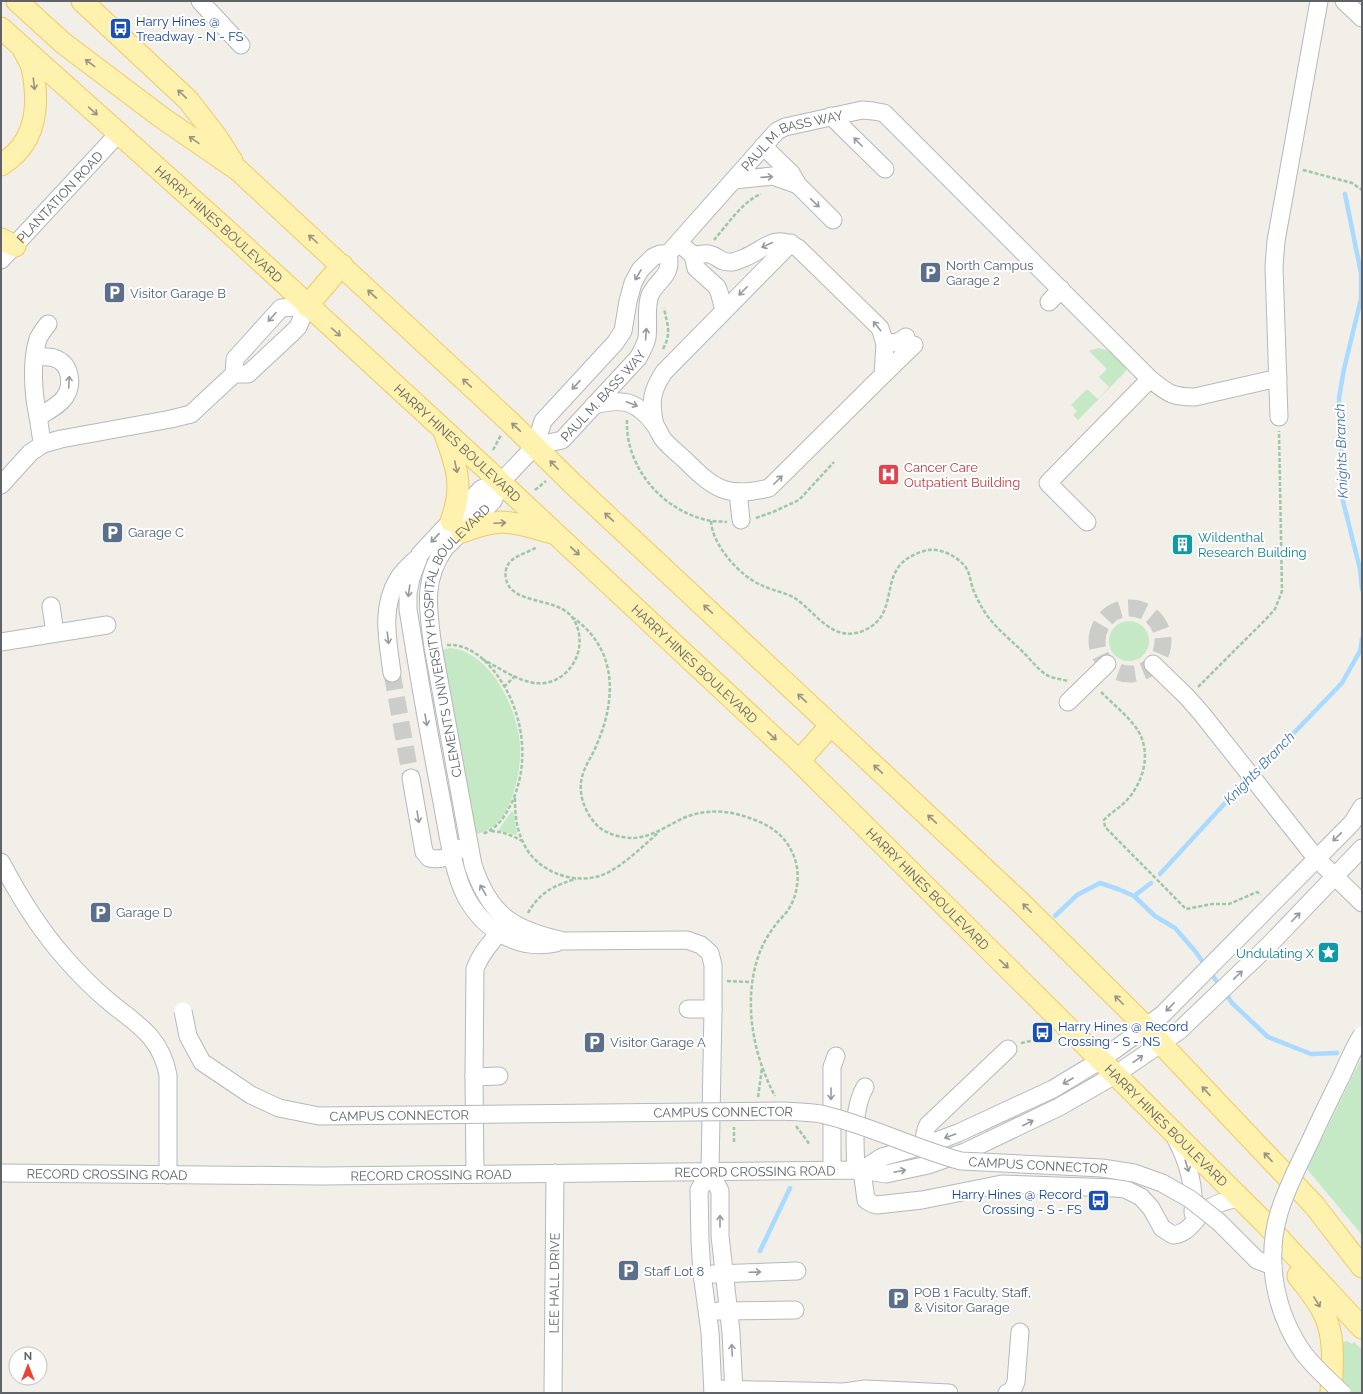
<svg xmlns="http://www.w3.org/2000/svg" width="1363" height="1394" viewBox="0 0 1363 1394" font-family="Raleway,sans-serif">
	<rect width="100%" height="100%" fill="#f1efe8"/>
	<path fill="#c5e8c5" d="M1098,348l13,3 15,16v4l-48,49 -5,-5 4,-4 -6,-6 16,-16 11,10 11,-12 -10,-10 8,-8 -18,-18z
		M1109 641a20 20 0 1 1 40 0a20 20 0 1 1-40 0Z
		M451,648c41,5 67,62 69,98 1,15 -2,31 -6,45 -7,23 -16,39 -41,44l-33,-185z
		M512,811l2,2 3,21 -1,1 -17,-4v-2z
		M1362,1057v178l-55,-66z
		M1347,1341l5,3 2,-2 8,8v43h-22l2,-48 2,-3z"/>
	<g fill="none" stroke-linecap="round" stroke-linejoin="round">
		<path stroke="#aadaff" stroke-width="4.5" d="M1345,194l16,79v26l-17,70 -5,29 4,103 17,68 2,20
			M1160,874l78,-85 24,-23 80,-83 18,-32 2,-12
			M1134,896l21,20 20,12 20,23 25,35
			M1055,916l22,-21 23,-12 18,6 16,7 17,-13
			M1225,992l7,11 36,34 43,17 26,-1
			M760,1251l30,-63"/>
		<path stroke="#ccccc8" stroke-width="17" stroke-dasharray="17 8" stroke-linecap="butt" d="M1097 641a33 33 0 1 1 66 0a33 33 0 1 1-66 0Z
			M392,673l19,105"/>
		<defs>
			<g id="minor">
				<path d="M200,1l41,44"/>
				<path d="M1344,1l18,17"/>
				<path d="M831,116l54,53"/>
				<path d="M763,146l28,27 7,12 35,35"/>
				<path d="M734,180l39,-4 25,9"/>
				<path d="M693,255l3,13 21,19 3,8 4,15"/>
				<path id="s1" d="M1,260l117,-126"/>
				<path d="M1049,302l12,-13"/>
				<path d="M885,344l13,-2 8,-5"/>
				<path d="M35,357c6,0 14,-1 19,1 16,5 20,25 11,39 -6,9 -18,14 -27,20"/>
				<path d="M883,375l31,-30"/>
				<path d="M594,405c29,-7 42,-5 61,20 3,4 5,10 8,14 6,8 15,14 22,21 30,30 42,38 84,28l114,-113 2,-31 -5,-16 -82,-80c-25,-15 -32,1 -54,10 -4,1 -8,4 -12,4 -13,1 -13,-6 -23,-8 -4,-1 -11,1 -16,1l-14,-12"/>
				<path d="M1279,417l-5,-151 2,-25 43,-240"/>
				<path d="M655,425c-5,-22 -4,-34 9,-53l127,-129"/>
				<path d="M43,444c-3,-9 -3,-18 -5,-28 -5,-22 -7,-55 0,-77 2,-5 6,-10 10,-15"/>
				<path id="s2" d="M535,446l27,-6 76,-82c4,-7 7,-12 9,-20 2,-14 -2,-29 3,-43 8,-17 23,-18 18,-41"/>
				<path d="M501,482l-20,7 -61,65 -9,24 -3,15v16c10,63 21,126 33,188 6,30 11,73 25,100 18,33 52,54 90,46"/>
				<path d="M1,485l29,-32 13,-9 18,-5 110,-20 20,-5 43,-40 1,-15 46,-51 26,-2 -9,21 -5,5 -45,42h-14"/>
				<path d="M738,492l3,28"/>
				<path d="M1087,522l-39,-39 102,-104"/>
				<path d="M51,606l4,27"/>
				<path d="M1,642l106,-17"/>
				<path d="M1153,664l34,33 15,17 114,144 46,45"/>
				<path d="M392,673c-4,-32 -12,-65 6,-94 4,-7 11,-13 17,-19"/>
				<path d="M1068,702l39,-38"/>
				<path d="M411,778l13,74 5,6c13,3 22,-2 32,-10"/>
				<path d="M1,862c18,34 38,67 64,96 13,15 27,29 41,41 29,25 54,35 62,76v100"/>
				<path d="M688,1009h25"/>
				<path d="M474,1077l25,-1"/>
				<path d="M1175,1137c13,24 20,49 18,76"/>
				<path d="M926,1145c-2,-8 -2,-13 2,-20l80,-76"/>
				<path d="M832,1170v-103l4,-11"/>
				<path d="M856,1170c-1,-26 -4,-61 9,-83"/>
				<path d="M862,1170l20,-13 44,-12 32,-12 95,-44 48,-29 62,-46 189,-191 10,-16"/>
				<path d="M862,1170l4,30 7,4 4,1 45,-5 80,-16 113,4 10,1 16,8 10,11 11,20 11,7c17,-2 20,-15 32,-24 10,-8 23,-11 35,-13"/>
				<path d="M710,1172l10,19v45l11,96 3,61"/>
				<path id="s3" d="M1,1173l321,3 540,-6 24,4 42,-9 37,-13 94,-45 56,-32 64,-44 90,-86 93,-97"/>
				<path d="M475,1174l-1,-97 1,-108c6,-18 19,-28 29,-44"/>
				<path d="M713,1274l84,-3"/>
				<path d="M718,1311l77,-1"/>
				<path d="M713,1389l131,3 21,-3 84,4"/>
				<path id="s4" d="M553,1393l2,-220"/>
				<path id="s5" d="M713,1393l-3,-61 -8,-58 -2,-34 -1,-50 11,-18 3,-163v-44l-3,-12 -9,-8 -14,-5 -123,1c-51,-11 -74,-25 -91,-76l-40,-218c-5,-37 -11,-67 12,-99l48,-47 8,-19 34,-36 8,-25 72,-78 8,-12 5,-30 5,-18 7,-13 13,-13 7,-3h8l109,-123 8,-4 77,-17 11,1 11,2 266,266c18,14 21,18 45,18l83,-19"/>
				<path d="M1007,1393l5,-2 4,-9 4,-50"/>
			</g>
			<g id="major">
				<path d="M17,1l46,42 98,74 77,53 273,253 62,61 445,416 116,115 180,190 48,62"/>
				<path d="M82,1l106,99 28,36 16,25"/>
				<path id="s6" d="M1,28l219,196 263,242 316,295 466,462 97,105"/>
				<path d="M1,165c29,-18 37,-45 34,-78 -1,-6 -1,-13 -3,-19 -1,-5 -5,-11 -8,-17"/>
				<path d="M1,239l14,7"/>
				<path d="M307,306l35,-41"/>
				<path d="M445,434c12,33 19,53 6,87"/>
				<path d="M462,532c13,-5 25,-9 39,-10 17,0 36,7 52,11"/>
				<path d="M799,761l32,-36"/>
				<path d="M1298,1276c9,12 20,24 26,38 12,24 8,53 7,79"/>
			</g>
		</defs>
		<use href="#minor" stroke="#b5b8bc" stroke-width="19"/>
		<use href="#major" stroke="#f2c960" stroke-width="23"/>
		<path stroke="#9cc7a9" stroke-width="2.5" stroke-dasharray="4 2" stroke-linecap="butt" d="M1303,170l49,13 10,7
			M714,240c13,-15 29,-39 47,-46
			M663,349c9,-16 4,-25 1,-41
			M627,420c-2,48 37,93 85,101 5,1 10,0 15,1
			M493,450l8,-15
			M535,490l11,-9
			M756,518l17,-6 26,-12 35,-38
			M711,521c1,24 29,55 50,64 10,5 22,7 32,12 23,14 39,48 72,33 37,-17 11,-60 51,-76 6,-3 13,-5 20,-4 13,2 26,10 32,21 2,6 3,12 5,18 4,10 9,20 16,29 10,13 23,23 34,34 7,7 14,16 22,22 5,4 16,5 23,7
			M572,617c45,31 45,80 25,127 -5,13 -15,25 -16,39 -2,16 7,35 19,45 7,5 15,8 23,9 24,5 42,-11 63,-20 23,-9 47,-6 69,3 16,6 30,16 37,32 9,17 7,42 -4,58 -3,5 -8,9 -11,13 -8,10 -15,22 -19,34 -15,45 -5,98 17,139
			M447,645c15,-1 27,6 38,16 36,36 48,95 27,141 -7,15 -15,27 -30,32
			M482,659c16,8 35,22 53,24 35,4 57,-38 37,-66 -15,-20 -61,-12 -66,-38 -4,-22 18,-24 31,-32
			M504,687l11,-11
			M1198,687l69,-69 8,-9 7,-18 -3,-160
			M1101,692c12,12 26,23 36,37 15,23 7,52 -10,71 -7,8 -16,12 -23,20l1,7 81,82 26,-5h17l28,-12 4,3
			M515,798c0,15 1,30 8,44 13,31 56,46 86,30 18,-10 34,-26 50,-40
			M491,831c12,1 21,4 31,10
			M528,913c11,-20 26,-28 48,-34
			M727,981l25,1
			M1021,1043l15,-3 12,-9
			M758,1097l4,-29
			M796,1126l12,16 1,3
			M734,1142v-15"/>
		<use href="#minor" stroke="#fff" stroke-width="17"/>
		<use href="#major" stroke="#fff2af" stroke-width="21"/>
		<defs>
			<g id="minor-bridge">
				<path id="s7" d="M183,1011l5,25 14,26 49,33 28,13 40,8 465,-5c12,1 25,1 37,3 48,11 92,34 140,47l141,7 32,5 28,10 28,16 29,23 38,38 16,6"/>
				<path d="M1342,1393c-13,-13 -27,-25 -38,-39 -29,-41 -39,-93 -25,-141 8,-27 22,-52 34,-78 9,-20 19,-40 29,-60 6,-13 12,-28 20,-40"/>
			</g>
		</defs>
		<use href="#minor-bridge" stroke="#b5b8bc" stroke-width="19" stroke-linecap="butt"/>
		<use href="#minor-bridge" stroke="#fff" stroke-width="17"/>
	</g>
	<defs><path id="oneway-shaft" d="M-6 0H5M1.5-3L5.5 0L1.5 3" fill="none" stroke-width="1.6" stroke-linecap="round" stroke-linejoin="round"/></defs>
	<g stroke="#979581">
		<use href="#oneway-shaft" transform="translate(90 63) rotate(-143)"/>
		<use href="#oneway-shaft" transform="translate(34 84) rotate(83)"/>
		<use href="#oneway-shaft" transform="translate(182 94) rotate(-136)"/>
		<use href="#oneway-shaft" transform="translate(93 111) rotate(42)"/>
		<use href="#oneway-shaft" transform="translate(194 140) rotate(-145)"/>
		<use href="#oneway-shaft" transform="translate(313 239) rotate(-138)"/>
		<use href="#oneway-shaft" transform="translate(372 294) rotate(-137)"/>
		<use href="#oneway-shaft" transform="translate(336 332) rotate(42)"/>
		<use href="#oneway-shaft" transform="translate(467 383) rotate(-137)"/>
		<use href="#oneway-shaft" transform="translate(516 427) rotate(-137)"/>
		<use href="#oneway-shaft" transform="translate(554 465) rotate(-134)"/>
		<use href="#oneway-shaft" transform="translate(456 467) rotate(78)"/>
		<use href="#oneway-shaft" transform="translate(609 517) rotate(-137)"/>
		<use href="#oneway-shaft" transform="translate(500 523) rotate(-3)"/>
		<use href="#oneway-shaft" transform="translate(575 551) rotate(43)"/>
		<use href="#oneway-shaft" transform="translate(708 609) rotate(-137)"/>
		<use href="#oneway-shaft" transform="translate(802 698) rotate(-137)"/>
		<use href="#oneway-shaft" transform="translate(772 736) rotate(43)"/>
		<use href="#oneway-shaft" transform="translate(878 769) rotate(-137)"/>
		<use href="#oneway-shaft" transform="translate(932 819) rotate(-137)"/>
		<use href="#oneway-shaft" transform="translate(1027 908) rotate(-135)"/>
		<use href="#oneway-shaft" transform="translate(1004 964) rotate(43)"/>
		<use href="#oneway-shaft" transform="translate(1119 1000) rotate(-135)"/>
		<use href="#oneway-shaft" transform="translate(1206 1091) rotate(-133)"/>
		<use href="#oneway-shaft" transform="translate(1268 1157) rotate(-133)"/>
		<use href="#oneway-shaft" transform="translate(1317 1302) rotate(58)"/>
	</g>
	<g stroke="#979a9d">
		<use href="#oneway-shaft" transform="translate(858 142) rotate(-135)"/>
		<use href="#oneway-shaft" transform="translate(767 177) rotate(-4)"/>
		<use href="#oneway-shaft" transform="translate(815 203) rotate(44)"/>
		<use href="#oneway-shaft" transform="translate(767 245) rotate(155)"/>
		<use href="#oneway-shaft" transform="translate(638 275) rotate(120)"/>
		<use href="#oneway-shaft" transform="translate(743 291) rotate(135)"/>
		<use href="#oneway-shaft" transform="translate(272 317) rotate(132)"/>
		<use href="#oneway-shaft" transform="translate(877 326) rotate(-129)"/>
		<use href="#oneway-shaft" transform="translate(646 334) rotate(-86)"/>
		<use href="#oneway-shaft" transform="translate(69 382) rotate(-87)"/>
		<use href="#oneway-shaft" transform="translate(576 385) rotate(133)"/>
		<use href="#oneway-shaft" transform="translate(632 404) rotate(21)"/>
		<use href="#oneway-shaft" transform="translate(778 480) rotate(-45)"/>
		<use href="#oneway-shaft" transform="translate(435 538) rotate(133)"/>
		<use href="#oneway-shaft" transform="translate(409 591) rotate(98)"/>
		<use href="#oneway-shaft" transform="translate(388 638) rotate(83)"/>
		<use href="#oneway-shaft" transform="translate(426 720) rotate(80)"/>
		<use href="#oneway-shaft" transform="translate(418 817) rotate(81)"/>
		<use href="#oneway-shaft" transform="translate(1337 837) rotate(136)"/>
		<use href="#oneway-shaft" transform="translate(483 890) rotate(-120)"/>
		<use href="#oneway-shaft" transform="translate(1296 917) rotate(-46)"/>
		<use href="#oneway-shaft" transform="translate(1238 975) rotate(-44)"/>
		<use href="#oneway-shaft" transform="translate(1170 1007) rotate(134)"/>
		<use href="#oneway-shaft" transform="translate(1138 1059) rotate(-35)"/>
		<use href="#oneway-shaft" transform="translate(1068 1081) rotate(150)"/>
		<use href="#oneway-shaft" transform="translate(831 1094) rotate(90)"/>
		<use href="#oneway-shaft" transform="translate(1028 1123) rotate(-27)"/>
		<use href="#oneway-shaft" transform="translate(950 1136) rotate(160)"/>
		<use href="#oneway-shaft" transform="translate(1187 1166) rotate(73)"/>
		<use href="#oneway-shaft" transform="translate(900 1171) rotate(-12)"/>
		<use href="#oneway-shaft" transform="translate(720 1221) rotate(-90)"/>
		<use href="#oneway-shaft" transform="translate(755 1272) rotate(-2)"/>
		<use href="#oneway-shaft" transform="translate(732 1350) rotate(-93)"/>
	</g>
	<defs>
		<symbol id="bus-square" viewBox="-11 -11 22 22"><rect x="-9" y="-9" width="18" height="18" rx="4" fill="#1a4fb4" stroke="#fff"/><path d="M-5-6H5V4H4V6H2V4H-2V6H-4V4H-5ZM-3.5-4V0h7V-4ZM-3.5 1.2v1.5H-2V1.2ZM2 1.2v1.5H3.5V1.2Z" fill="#fff"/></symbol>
		<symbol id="parking-square" viewBox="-11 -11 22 22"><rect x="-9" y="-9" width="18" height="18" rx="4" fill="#5c6f8a" stroke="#fff"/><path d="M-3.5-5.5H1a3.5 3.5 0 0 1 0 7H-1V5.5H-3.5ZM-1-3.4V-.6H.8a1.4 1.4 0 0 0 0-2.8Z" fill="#fff"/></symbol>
		<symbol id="hospital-square" viewBox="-11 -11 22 22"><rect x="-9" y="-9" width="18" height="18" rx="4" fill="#e0444e" stroke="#fff"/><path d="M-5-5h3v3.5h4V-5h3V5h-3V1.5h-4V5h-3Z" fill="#fff"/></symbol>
		<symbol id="building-square" viewBox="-11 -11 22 22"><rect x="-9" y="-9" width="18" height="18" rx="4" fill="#0f9aa8" stroke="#fff"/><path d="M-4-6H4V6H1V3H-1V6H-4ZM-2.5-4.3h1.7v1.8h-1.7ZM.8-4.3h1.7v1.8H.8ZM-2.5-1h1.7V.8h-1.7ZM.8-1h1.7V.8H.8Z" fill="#fff"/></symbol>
		<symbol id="sight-square" viewBox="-11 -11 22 22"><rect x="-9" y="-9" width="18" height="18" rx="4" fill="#0f9aa8" stroke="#fff"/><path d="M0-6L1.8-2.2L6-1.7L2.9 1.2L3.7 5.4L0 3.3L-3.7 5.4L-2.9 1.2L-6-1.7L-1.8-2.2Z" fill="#fff"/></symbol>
	</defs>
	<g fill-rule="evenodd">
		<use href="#bus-square" x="108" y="16" width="25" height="25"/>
		<use href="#parking-square" x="918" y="260" width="25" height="25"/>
		<use href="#parking-square" x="102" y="280" width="25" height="25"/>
		<use href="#hospital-square" x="876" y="462" width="25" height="25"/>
		<use href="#parking-square" x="100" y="520" width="25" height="25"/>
		<use href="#building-square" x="1170" y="532" width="25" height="25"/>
		<use href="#parking-square" x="88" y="900" width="25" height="25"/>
		<use href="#sight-square" x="1316" y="940" width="25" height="25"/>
		<use href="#bus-square" x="1030" y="1020" width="25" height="25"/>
		<use href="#parking-square" x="582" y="1030" width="25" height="25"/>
		<use href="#bus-square" x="1086" y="1188" width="25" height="25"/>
		<use href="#parking-square" x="616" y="1258" width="25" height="25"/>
		<use href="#parking-square" x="886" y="1286" width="25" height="25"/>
	</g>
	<g text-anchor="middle" stroke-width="4" stroke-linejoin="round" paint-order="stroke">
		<g font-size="13" fill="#164399" stroke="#fff" text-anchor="start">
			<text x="136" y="26">Harry Hines @<tspan x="136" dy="15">Treadway - N - FS</tspan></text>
			<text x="1058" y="1031">Harry Hines @ Record<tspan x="1058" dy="15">Crossing - S - NS</tspan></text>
			<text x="1082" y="1199" text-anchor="end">Harry Hines @ Record<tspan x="1082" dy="15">Crossing - S - FS</tspan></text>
		</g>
		<g font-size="13" fill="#5f6368" stroke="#fff">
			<text dy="5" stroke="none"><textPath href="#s5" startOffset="1600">PAUL M. BASS WAY</textPath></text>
			<text dy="5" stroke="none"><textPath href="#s1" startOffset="86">PLANTATION ROAD</textPath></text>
			<text dy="5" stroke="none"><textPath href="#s6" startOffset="293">HARRY HINES BOULEVARD</textPath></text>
			<text dy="5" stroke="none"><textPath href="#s2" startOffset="88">PAUL M. BASS WAY</textPath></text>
			<text dy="5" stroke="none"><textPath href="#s6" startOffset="617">HARRY HINES BOULEVARD</textPath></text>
			<text dy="5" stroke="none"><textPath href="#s5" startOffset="957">CLEMENTS UNIVERSITY HOSPITAL BOULEVARD</textPath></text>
			<text dy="5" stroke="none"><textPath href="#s6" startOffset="941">HARRY HINES BOULEVARD</textPath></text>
			<text dy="5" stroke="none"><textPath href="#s6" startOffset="1265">HARRY HINES BOULEVARD</textPath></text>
			<text dy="5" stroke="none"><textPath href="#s7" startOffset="590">CAMPUS CONNECTOR</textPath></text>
			<text dy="5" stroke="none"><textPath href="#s7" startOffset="266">CAMPUS CONNECTOR</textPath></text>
			<text dy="5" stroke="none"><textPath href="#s6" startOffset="1601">HARRY HINES BOULEVARD</textPath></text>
			<text dy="5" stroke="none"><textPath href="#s7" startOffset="913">CAMPUS CONNECTOR</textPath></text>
			<text dy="5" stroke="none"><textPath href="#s3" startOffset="754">RECORD CROSSING ROAD</textPath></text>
			<text dy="5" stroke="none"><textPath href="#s3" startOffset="106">RECORD CROSSING ROAD</textPath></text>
			<text dy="5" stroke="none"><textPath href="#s3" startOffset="430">RECORD CROSSING ROAD</textPath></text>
			<text dy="5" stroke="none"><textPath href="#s4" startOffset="110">LEE HALL DRIVE</textPath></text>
		</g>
		<g font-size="13" fill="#4e5e75" stroke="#fff" text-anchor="start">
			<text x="946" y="270">North Campus<tspan x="946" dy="15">Garage 2</tspan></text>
			<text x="130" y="298">Visitor Garage B</text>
			<text x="128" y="537">Garage C</text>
			<text x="116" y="917">Garage D</text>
			<text x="610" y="1047">Visitor Garage A</text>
			<text x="644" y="1276">Staff Lot 8</text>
			<text x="914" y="1297">POB 1 Faculty, Staff,<tspan x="914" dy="15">&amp; Visitor Garage</tspan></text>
		</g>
		<g font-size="13" fill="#be3a42" stroke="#fff" text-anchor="start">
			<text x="904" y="472">Cancer Care<tspan x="904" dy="15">Outpatient Building</tspan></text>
		</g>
		<g font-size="13" fill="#0d838f" stroke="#fff" text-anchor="start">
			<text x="1198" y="542">Wildenthal<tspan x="1198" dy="15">Research Building</tspan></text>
			<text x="1314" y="958" text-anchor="end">Undulating X</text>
		</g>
		<g font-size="14" font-style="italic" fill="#4174aa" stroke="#fff">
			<text transform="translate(1341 451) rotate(-92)" y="5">Knights Branch</text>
			<text transform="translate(1259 768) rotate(-46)" y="5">Knights Branch</text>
		</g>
	</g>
	<rect width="1363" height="1394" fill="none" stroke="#5f6368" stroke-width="4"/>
	<g transform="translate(28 1366)"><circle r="19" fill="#ffffff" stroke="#bfc1c3"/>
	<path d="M0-3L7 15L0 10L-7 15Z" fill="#ea4335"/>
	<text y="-6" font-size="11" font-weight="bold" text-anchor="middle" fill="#5f6368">N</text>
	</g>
</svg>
